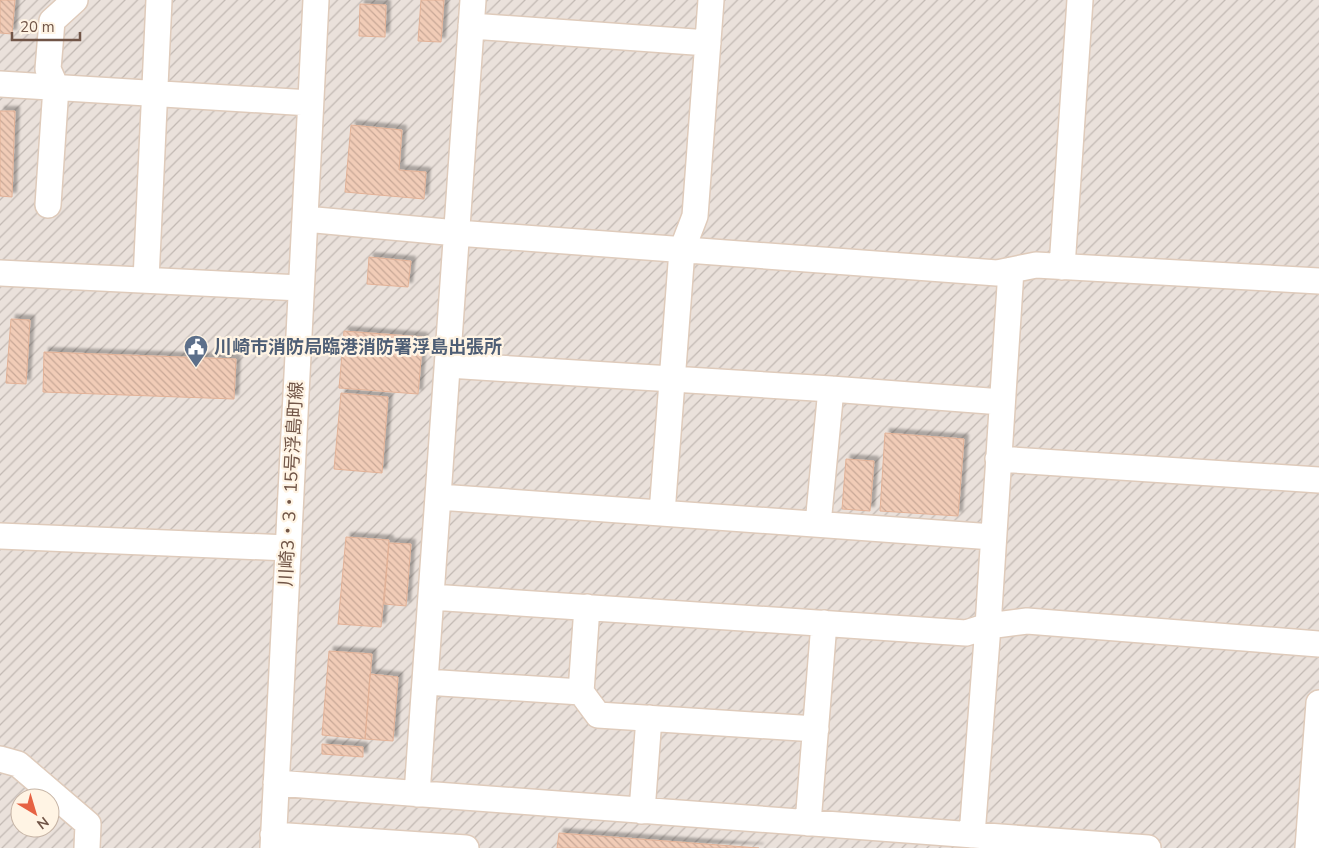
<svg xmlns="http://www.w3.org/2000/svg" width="1319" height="848" viewBox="0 0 1319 848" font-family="'Nunito Sans','Noto Sans JP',sans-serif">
	<defs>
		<pattern id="industrial-furrows" width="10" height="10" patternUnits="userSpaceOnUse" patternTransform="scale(1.25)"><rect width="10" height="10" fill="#eae1db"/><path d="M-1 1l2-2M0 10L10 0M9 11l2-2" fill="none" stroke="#c2b9b3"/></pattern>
		<pattern id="building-back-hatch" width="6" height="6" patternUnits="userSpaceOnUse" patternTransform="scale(1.25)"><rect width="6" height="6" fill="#f1ccb7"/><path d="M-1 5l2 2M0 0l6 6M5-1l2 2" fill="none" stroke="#c8a897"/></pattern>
		<filter id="shadow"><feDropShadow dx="4.5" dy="-4.5" stdDeviation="1" flood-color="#0004"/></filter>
	</defs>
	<rect width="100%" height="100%" fill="#fcefdf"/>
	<path fill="url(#industrial-furrows)" fill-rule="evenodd" d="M0,0h1319v848h-1319zM20,798h30v30h-30z"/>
	<path fill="url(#building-back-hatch)" stroke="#e3b297" filter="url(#shadow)" d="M0,0h15l-3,34 -12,-1z
		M421,0h23l-3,42 -23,-1z
		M360,4l26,1 -1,32 -26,-1z
		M0,111h15l-3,86 -12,-1z
		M351,125l51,5 -3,40 27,2 -2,27 -79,-7z
		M369,257l42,4 -3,26 -41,-3z
		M11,319l19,1 -4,64 -20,-1z
		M344,331l79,6 -5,57 -79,-6z
		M44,352l192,7 -2,40 -191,-7z
		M341,393l47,4 -6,76 -48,-4z
		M885,433l79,6 -6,77 -78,-5z
		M846,459l28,2 -4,50 -28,-2z
		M346,537l43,3 -8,87 -43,-3z
		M389,543l22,1 -5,62 -22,-2z
		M329,651l43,3 -7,85 -43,-4z
		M370,674l28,3 -5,64 -28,-2z
		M322,744l41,3v10l-41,-3z
		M559,833l200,15h-202z"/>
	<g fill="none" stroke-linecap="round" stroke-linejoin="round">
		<defs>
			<path id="minor" d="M471,26l237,17
				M0,84l310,19
				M48,205l8,-118 -8,-18 4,-48 23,-21
				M305,219l152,14 540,40 39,-8 283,16
				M1062,267l18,-267
				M0,273l301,15
				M146,280l13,-280
				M448,365l383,24 171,13
				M998,459l321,21
				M439,497l554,40
				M662,513l20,-263 13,-34 16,-216
				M818,524l13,-135
				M0,536l288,12
				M431,597l535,36 22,-7 39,-5 292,23
				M587,607l-6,85 17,23 218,14
				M426,682l155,10
				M0,759l18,5 70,60 -1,24
				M276,783l872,65
				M417,794l56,-794
				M642,811l7,-93
				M808,823l16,-200
				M273,835l193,13
				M972,835l16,-209 23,-356
				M273,848l43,-848
				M1308,848l11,-145"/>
		</defs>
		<use href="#minor" stroke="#dfcbbb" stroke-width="28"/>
		<use href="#minor" stroke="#fff" stroke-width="25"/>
	</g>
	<defs>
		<symbol id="civic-pin" viewBox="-11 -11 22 30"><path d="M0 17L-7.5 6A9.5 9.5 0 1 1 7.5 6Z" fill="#5c6f8a" stroke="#fff4e4"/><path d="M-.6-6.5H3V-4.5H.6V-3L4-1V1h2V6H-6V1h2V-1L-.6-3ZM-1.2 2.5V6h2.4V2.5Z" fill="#fff"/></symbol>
	</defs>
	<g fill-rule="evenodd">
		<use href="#civic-pin" x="182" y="333" width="28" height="38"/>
	</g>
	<g text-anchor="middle" stroke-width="4.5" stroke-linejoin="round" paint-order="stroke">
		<g font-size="18" font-weight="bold" fill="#4e5e75" stroke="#fff4e4" text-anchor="start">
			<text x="214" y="353">川崎市消防局臨港消防署浮島出張所</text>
		</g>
		<g font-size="18" fill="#715547" stroke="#fff4e4">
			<text transform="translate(291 484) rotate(-87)" y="6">川崎3・3・15号浮島町線</text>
		</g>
	</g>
	<g transform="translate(35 813) rotate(142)"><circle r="24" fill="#fff4e4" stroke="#c6b4a5"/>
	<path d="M0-4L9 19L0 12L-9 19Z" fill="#e66243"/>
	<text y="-8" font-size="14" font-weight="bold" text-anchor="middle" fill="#715547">N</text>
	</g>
	<path d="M12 32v8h68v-8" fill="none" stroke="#715547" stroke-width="2.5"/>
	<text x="20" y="32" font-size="15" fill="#715547" stroke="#fff4e4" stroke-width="4" paint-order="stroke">20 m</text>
</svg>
